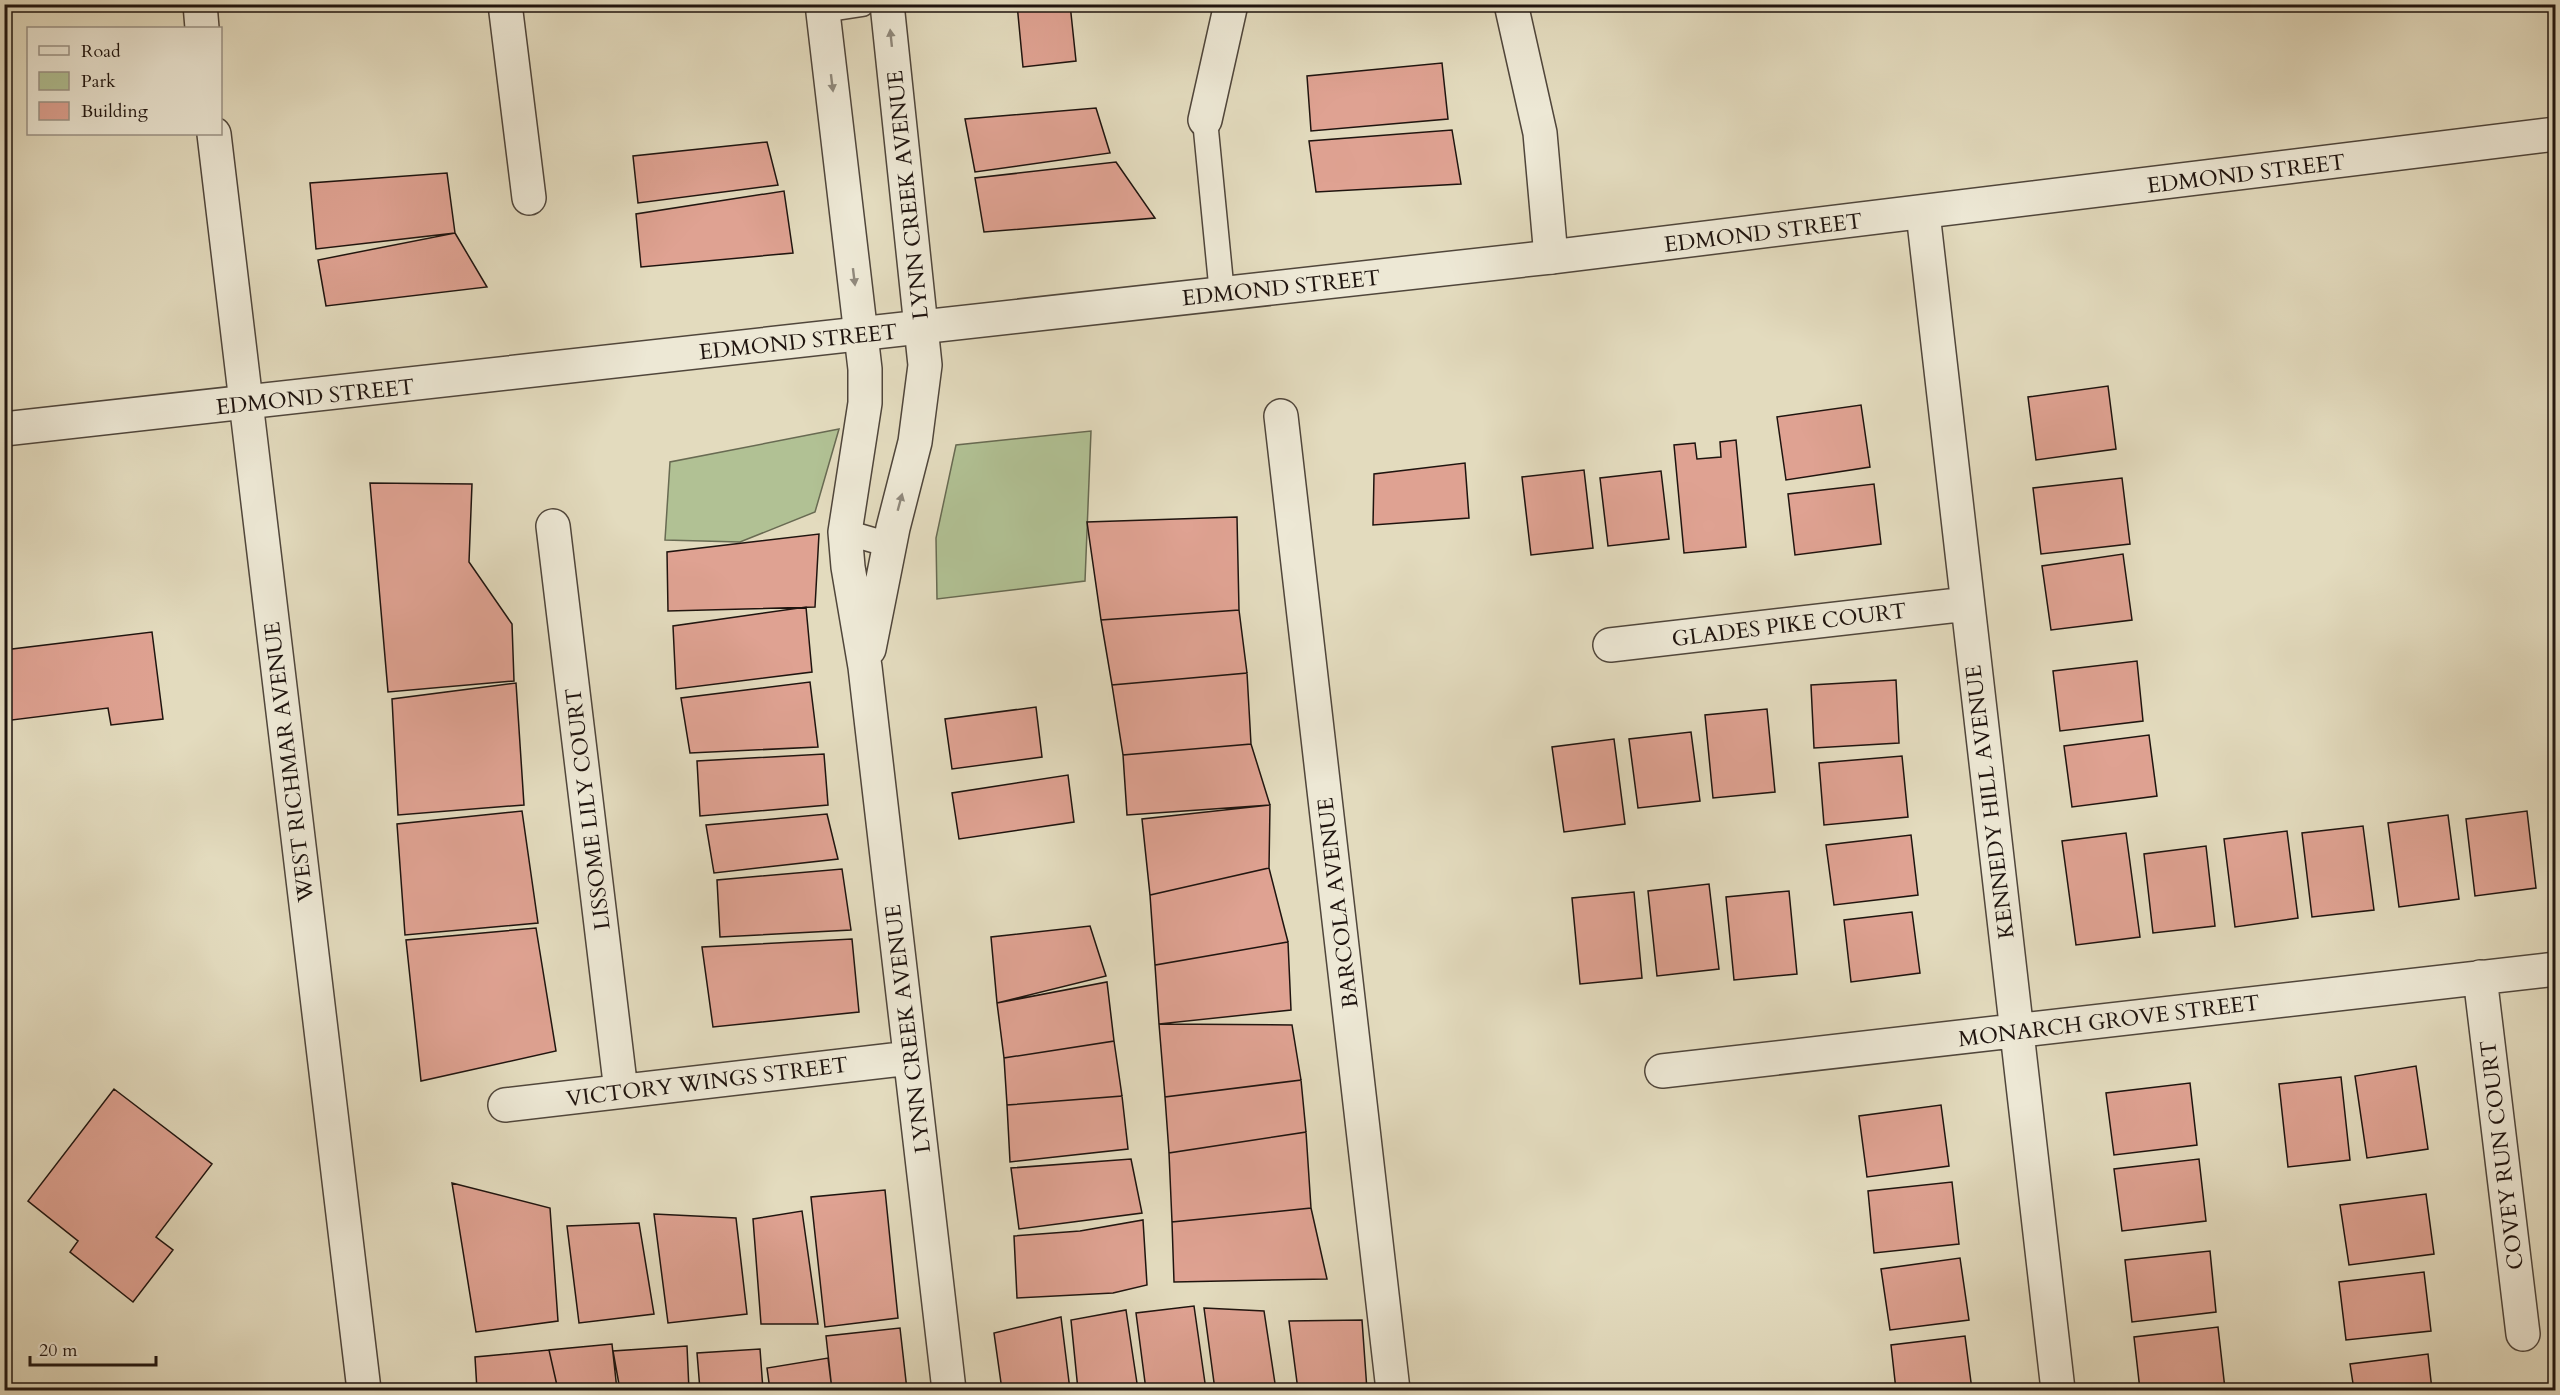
<svg xmlns="http://www.w3.org/2000/svg" width="2560" height="1395" viewBox="0 0 2560 1395" font-family="Cardo,serif">
	<rect width="100%" height="100%" fill="#e3dbbe"/>
	<filter id="stains"><feTurbulence type="fractalNoise" baseFrequency=".00333" numOctaves="4"/><feColorMatrix values="0 0 0 0 .2 0 0 0 0 .09 0 0 0 0 .02 0 0 0 .5 -.17"/></filter>
	<radialGradient id="worn" r=".72"><stop offset=".6" stop-color="#630" stop-opacity="0"/><stop offset="1" stop-color="#630" stop-opacity=".3"/></radialGradient>
	<path fill="#b1c194" stroke="#686a52" stroke-width="1.5" d="M839,429l-24,83 -75,30 -75,-2 5,-78z
		M1091,431l-6,150 -148,18 -1,-61 20,-93z"/>
	<path fill="#dfa292" stroke="#1f140f" stroke-width="1.5" d="M1017,4h53l6,57 -53,6z
		M1442,63l6,56 -137,12 -4,-55z
		M1096,108l14,45 -135,19 -10,-53z
		M1452,130l9,54 -145,8 -7,-51z
		M767,142l11,43 -140,18 -5,-47z
		M1116,162l39,56 -171,14 -9,-54z
		M447,173l8,60 -139,16 -6,-66z
		M784,191l9,62 -152,14 -5,-53z
		M455,233l32,54 -161,19 -8,-46z
		M2108,386l8,63 -80,11 -8,-63z
		M1861,405l9,62 -84,13 -9,-63z
		M1736,440l10,107 -62,6 -10,-108 21,-2 2,16 24,-2 -1,-15z
		M1465,463l4,55 -96,7 1,-51z
		M1584,470l9,78 -62,7 -9,-78z
		M1661,471l8,68 -61,7 -8,-68z
		M2122,478l8,66 -89,10 -8,-66z
		M370,483l102,1 -3,78 43,62 2,57 -126,11z
		M1874,484l7,60 -86,11 -7,-61z
		M1237,517l2,93 -138,10 -14,-98z
		M819,534l-4,73 -147,4 -1,-59z
		M2123,554l9,66 -81,10 -9,-64z
		M806,607l6,65 -136,17 -3,-63z
		M1239,610l8,63 -135,12 -11,-65z
		M152,632l11,87 -52,6 -3,-17 -104,13v-71z
		M2137,661l6,60 -83,10 -7,-60z
		M1247,673l4,71 -128,11 -11,-70z
		M1896,680l3,63 -85,5 -3,-63z
		M810,682l8,65 -128,6 -9,-55z
		M516,683l8,122 -126,10 -6,-116z
		M1036,707l6,50 -90,12 -7,-50z
		M1767,709l8,83 -62,6 -8,-83z
		M1691,732l9,69 -62,7 -9,-69z
		M2149,735l8,61 -85,11 -8,-61z
		M1614,739l11,85 -61,8 -12,-85z
		M1251,744l19,61 -143,10 -4,-60z
		M824,754l4,51 -128,11 -3,-55z
		M1902,756l6,61 -84,8 -5,-62z
		M1068,775l6,47 -115,17 -7,-46z
		M1270,805l-1,63 -119,27 -8,-76z
		M2556,806v52l-6,-51z
		M522,811l16,112 -133,12 -8,-111z
		M2527,811l9,77 -61,8 -9,-77z
		M827,814l11,45 -124,14 -8,-48z
		M2448,815l11,84 -60,8 -11,-84z
		M2363,826l11,84 -62,7 -10,-84z
		M2287,831l11,87 -63,9 -11,-88z
		M2126,833l14,104 -64,8 -14,-104z
		M1911,835l7,60 -84,10 -8,-60z
		M2206,846l9,80 -62,7 -9,-79z
		M1269,868l19,74 -133,23 -5,-70z
		M842,869l9,61 -131,7 -3,-57z
		M1709,884l10,85 -62,7 -9,-85z
		M1789,891l8,83 -63,6 -8,-83z
		M1634,892l8,86 -62,6 -8,-86z
		M1912,912l8,61 -69,9 -7,-62z
		M1090,926l16,50 -109,27 -6,-66z
		M536,928l20,123 -135,30 -15,-141z
		M852,939l7,73 -146,15 -11,-80z
		M1288,942l3,68 -132,14 -4,-59z
		M1107,982l7,59 -110,17 -7,-55z
		M1159,1024l133,1 9,55 -136,17z
		M1114,1041l8,55 -115,9 -3,-47z
		M2416,1066l12,83 -61,9 -12,-82z
		M2341,1077l9,83 -62,7 -9,-83z
		M1301,1080l5,52 -137,21 -4,-56z
		M2190,1083l7,62 -83,10 -8,-62z
		M114,1089l98,75 -56,73 17,13 -40,52 -63,-50 8,-11 -50,-40z
		M1122,1096l6,53 -118,13 -3,-57z
		M1941,1105l8,61 -82,11 -8,-61z
		M1306,1132l5,76 -139,14 -3,-69z
		M1131,1159l11,54 -123,16 -8,-61z
		M2199,1159l7,62 -84,10 -8,-62z
		M1952,1182l7,62 -85,9 -6,-62z
		M452,1183l98,25 8,113 -82,11z
		M885,1190l13,128 -73,9 -14,-130z
		M2426,1194l8,60 -85,11 -9,-60z
		M1311,1208l16,71 -153,3 -2,-60z
		M802,1211l16,113h-57l-8,-105z
		M654,1214l82,4 11,96 -79,9z
		M1143,1220l4,65 -34,8 -96,5 -3,-62 66,-5z
		M639,1223l15,91 -75,9 -12,-97z
		M2210,1251l6,61 -84,10 -7,-62z
		M1960,1258l9,62 -79,10 -9,-61z
		M2424,1272l7,59 -85,9 -7,-58z
		M1194,1306l12,84h-60l-10,-77z
		M1204,1308l60,3 12,79h-61z
		M1126,1310l12,80h-60l-7,-70z
		M1061,1317l9,73h-68l-8,-57z
		M1362,1320l5,70h-69l-9,-69z
		M2218,1327l7,62 -85,1 -6,-53z
		M900,1328l7,62h-75l-6,-54z
		M1965,1336l7,54h-76l-5,-45z
		M612,1344l5,46h-59l-9,-40z
		M687,1346l2,44h-69l-7,-39z
		M760,1349l3,41h-63l-3,-37z
		M549,1350l9,40h-81l-2,-33z
		M2428,1354l4,36h-78l-4,-26z
		M828,1358l4,32h-62l-3,-22z"/>
	<g fill="none" stroke-linecap="round" stroke-linejoin="round">
		<defs>
			<path id="service" d="M823,10l39,-6
				M1205,120l17,174
				M845,532l45,13"/>
			<path id="minor" d="M200,4l2,24
				M505,4l24,194
				M822,4l43,365v34l-20,129 3,35 17,100 84,723
				M1511,4l29,129 11,124
				M1205,120l26,-116
				M214,134l150,1256
				M1923,213l135,1177
				M1281,416l112,974
				M553,526l68,565
				M1610,645l357,-41
				M869,649l24,-121 22,-86 10,-77 -38,-361
				M2480,977l43,357
				M1662,1071l894,-102
				M505,1105l405,-47"/>
			<path id="tertiary" d="M4,429l1547,-172 1005,-123"/>
		</defs>
		<use href="#service" stroke="#50463b" stroke-width="27"/>
		<use href="#minor" stroke="#50463b" stroke-width="36"/>
		<use href="#tertiary" stroke="#50463b" stroke-width="36"/>
		<use href="#service" stroke="#ede8d5" stroke-width="24"/>
		<use href="#minor" stroke="#ede8d5" stroke-width="33"/>
		<use href="#tertiary" stroke="#ede8d5" stroke-width="33"/>
	</g>
	<defs><path id="oneway-solid" d="M-6-.8H1V-3.2L6.5 0L1 3.2V.8H-6Z" transform="scale(1.5)"/></defs>
	<g fill="#90897c">
		<use href="#oneway-solid" transform="translate(891 38) rotate(-96)"/>
		<use href="#oneway-solid" transform="translate(832 83) rotate(83)"/>
		<use href="#oneway-solid" transform="translate(854 277) rotate(83)"/>
		<use href="#oneway-solid" transform="translate(900 502) rotate(-75)"/>
	</g>
	<g text-anchor="middle" stroke-width="6" stroke-linejoin="round" paint-order="stroke">
		<g font-size="22" fill="#1f140f" stroke="#ede8d5">
			<text transform="translate(2246 173) rotate(-7)" y="8">EDMOND STREET</text>
			<text transform="translate(907 195) rotate(-96)" y="8">LYNN CREEK AVENUE</text>
			<text transform="translate(1763 232) rotate(-7)" y="8">EDMOND STREET</text>
			<text transform="translate(1281 287) rotate(-6)" y="8">EDMOND STREET</text>
			<text transform="translate(798 341) rotate(-6)" y="8">EDMOND STREET</text>
			<text transform="translate(315 396) rotate(-6)" y="8">EDMOND STREET</text>
			<text transform="translate(1789 624) rotate(-7)" y="8">GLADES PIKE COURT</text>
			<text transform="translate(288 762) rotate(-97)" y="8">WEST RICHMAR AVENUE</text>
			<text transform="translate(1989 802) rotate(-97)" y="8">KENNEDY HILL AVENUE</text>
			<text transform="translate(587 809) rotate(-97)" y="8">LISSOME LILY COURT</text>
			<text transform="translate(1337 903) rotate(-97)" y="8">BARCOLA AVENUE</text>
			<text transform="translate(2109 1020) rotate(-7)" y="8">MONARCH GROVE STREET</text>
			<text transform="translate(907 1029) rotate(-97)" y="8">LYNN CREEK AVENUE</text>
			<text transform="translate(707 1081) rotate(-7)" y="8">VICTORY WINGS STREET</text>
			<text transform="translate(2501 1155) rotate(-97)" y="8">COVEY RUN COURT</text>
		</g>
	</g>
	<rect width="2560" height="1395" fill="none" stroke="#e3dbbe" stroke-width="24"/>
	<rect x="6" y="6" width="2548" height="1383" fill="none" stroke="#1f140f" stroke-width="3"/>
	<rect x="12" y="12" width="2536" height="1371" fill="none" stroke="#1f140f" stroke-width="1.5"/>
	<rect x="27" y="27" width="195" height="108" fill="#ede8d5" stroke="#9b9386" stroke-width="1.5"/>
	<rect x="39" y="46" width="30" height="9" fill="#ede8d5" stroke="#9b9386" stroke-width="1.5"/>
	<text x="81" y="57" font-size="18" fill="#1f140f">Road</text>
	<rect x="39" y="72" width="30" height="18" fill="#b1c194" stroke="#9b9386" stroke-width="1.5"/>
	<text x="81" y="87" font-size="18" fill="#1f140f">Park</text>
	<rect x="39" y="102" width="30" height="18" fill="#dfa292" stroke="#9b9386" stroke-width="1.5"/>
	<text x="81" y="117" font-size="18" fill="#1f140f">Building</text>
	<path d="M30 1356v9h126v-9" fill="none" stroke="#1f140f" stroke-width="3"/>
	<text x="39" y="1356" font-size="18" fill="#1f140f" stroke="#ede8d5" stroke-width="4.5" paint-order="stroke">20 m</text>
	<rect width="100%" height="100%" filter="url(#stains)"/>
	<rect width="100%" height="100%" fill="url(#worn)"/>
</svg>
